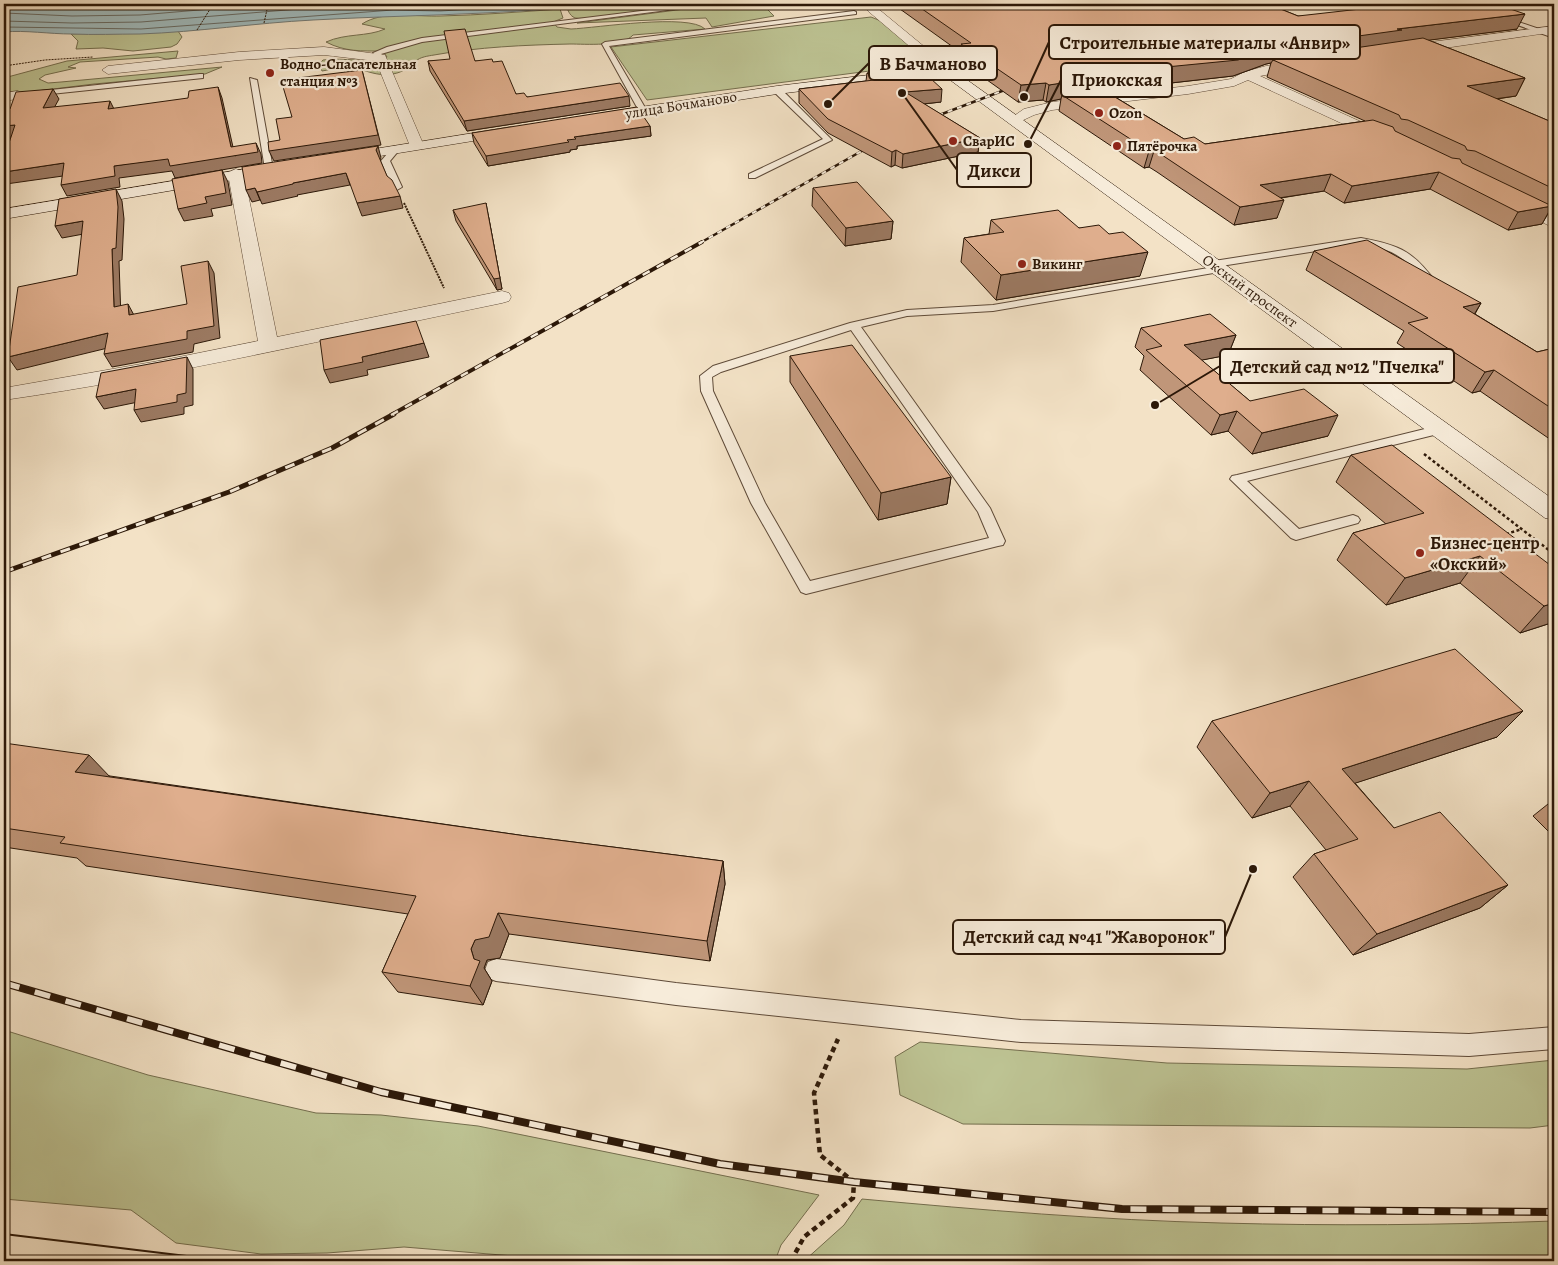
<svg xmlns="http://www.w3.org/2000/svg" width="1558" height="1265" viewBox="0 0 1558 1265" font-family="Alegreya,serif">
	<rect width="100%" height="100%" fill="#f3e2c6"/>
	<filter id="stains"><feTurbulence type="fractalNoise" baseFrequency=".004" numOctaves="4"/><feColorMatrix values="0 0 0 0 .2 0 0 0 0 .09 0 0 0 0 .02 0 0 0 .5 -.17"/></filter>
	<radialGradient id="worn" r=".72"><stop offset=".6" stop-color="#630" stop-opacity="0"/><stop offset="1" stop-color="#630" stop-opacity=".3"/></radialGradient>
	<path fill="#bdc393" stroke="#746e4e" d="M588,4h117l-115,14c-13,0 -18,3 -23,-10l18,-2z
		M723,4h39l12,12 -62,11 -6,-9 -129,5z
		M560,9l3,9 -10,4 4,5 14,2c25,-1 118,-16 134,0l-72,6c-10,12 -48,9 -63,9 -45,1 -92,3 -136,11 -6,1 -14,2 -18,6 -8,6 -12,11 -23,13 -12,2 -22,-1 -33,-5 -12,-4 -26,0 -38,2l-3,-7 4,-4c22,-3 44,4 64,-3l-4,-6c-21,0 -38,1 -57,-9 20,-9 41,-5 59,-13l-23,-5c21,-14 54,-7 79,-8 39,-1 79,-4 119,-7z
		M871,17l10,4 50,42 -284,37 -36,-53z
		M178,31l4,6 -5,7 -6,3 -38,4 -30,-3 -27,1 2,-8 -7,-7z
		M178,51l-2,7 -10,1 -8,-2 -78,5 -12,5 8,1 -31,7 -6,4 9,4 13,-1 161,-15 -17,7 -111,10 -90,11v-17l63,-17z
		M4,1030l144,45 168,38 65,2 97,11 341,69 -38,50 -6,16h-201l-170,-14 -77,6 -66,1 -85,-11 -45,-33 -127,-11z
		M920,1042l247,21 300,6 87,-9v65l-24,3 -567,-4 -63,-29 -5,-38z
		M862,1199c120,11 239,21 359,24 111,3 222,2 333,-2v40h-750l40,-36z"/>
	<path fill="#a0bcbf" stroke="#727a76" d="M4,4h584l-3,2c-91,9 -181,9 -272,14 -58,3 -115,12 -173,14 -23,0 -46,1 -68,0 -23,0 -46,-4 -68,-2z"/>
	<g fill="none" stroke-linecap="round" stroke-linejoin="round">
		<path stroke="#666a64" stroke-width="1" d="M4,13l68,3 68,-1 130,-11
			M4,21l68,2 69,-1 158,-13 94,-5h70
			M4,27l137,2 252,-19 47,1 120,-7"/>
		<defs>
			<path id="service" d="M698,4h16l-292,38 -41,12 4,4 -4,2 -8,-7 14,-6 35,-9z
				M1458,4h8l88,30v4z
				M854,11l2,1v2l-247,32 38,65 -4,2 -4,-2 -37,-67 3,-2z
				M200,74h3v4l-171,18 -4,-2 4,-2z
				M250,78l7,2 16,89 -4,3 -4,-3z
				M774,88h6l52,52 -77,38h-6v-4l74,-35 -49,-47z
				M396,146l4,3 -10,12 12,26 -5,3 -5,-3 -11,-26 12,-14z
				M1361,238c40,7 53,14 77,47l-5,3 -4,-1c-24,-28 -30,-37 -68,-43l-140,22 5,3 -1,2 -232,40 -86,5 -46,11 129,181 15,33 -2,4 -5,1 -192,48 -5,-2 -50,-89 -50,-112 -1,-15 13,-10 137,-43 57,-13 86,-5 221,-38 -5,-3 5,-3zM851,330l127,182 11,26 -179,43 -45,-78 -52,-112 -1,-14 9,-5z
				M1441,425l7,4 -2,3 -199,49 52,48 54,-14 5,2 2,3 -2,3 -62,17 -5,-2 -61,-59 2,-3 5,-1z
				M496,959l180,24 345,37 448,14 85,-7v22l-85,7 -448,-14 -345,-37 -180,-24 -8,-3 -3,-8 3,-8z"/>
			<path id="minor" d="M872,6l4,1 73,60 2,3 -2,3h-8l-73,-62 -1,-2 1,-2z
				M1554,26v6l-123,18 -27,6 -6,-4 2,-3 31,-7z
				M324,47l61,8 39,91 -2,3h-10l-2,-3 -34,-85 -52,-6 -85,5 -131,14 -6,-4 6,-4 131,-14z
				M1306,60l6,4 -2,3 -50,9 130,59 2,3 -2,3h-10l-132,-61 -14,6 -46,8 -136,16 -18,5 -19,9 -7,-4 16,-11 28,-7 136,-16 43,-7 13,-7 22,-6z
				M18,91l7,4 -2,3 -19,3v-8z
				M236,169l5,2 3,3 33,163 225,-46 7,2 2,4 -2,4 -7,2c-166,34 -331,73 -498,97v-12l160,-28 94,-19 -30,-167 3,-3z
				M1511,196l43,21v11l-49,-24 -2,-3 2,-3z"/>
			<path id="secondary" d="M945,66l4,1 605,433v20l-9,-2 -603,-444 -165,20 -175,27 -7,-4 7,-4 175,-27z
				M511,127l5,1 2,3 -2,3 -173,28 -5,-1 -2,-3 2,-3 5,-1z
				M281,163l5,2 3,3 -3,3 -282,48v-10z"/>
		</defs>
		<use href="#service" stroke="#5e4a38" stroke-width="2"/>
		<use href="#minor" stroke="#5e4a38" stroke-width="1"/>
		<use href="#secondary" stroke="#2c1808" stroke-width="1"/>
		<path stroke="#2c1808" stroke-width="1" stroke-dasharray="2 1" stroke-linecap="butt" d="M264,23l4,-18
			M197,30l15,-24
			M4,66l41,-6 48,-3"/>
		<path stroke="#2c1808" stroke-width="2" stroke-dasharray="2 1" stroke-linecap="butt" d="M404,203l40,85"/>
		<path stroke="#2c1808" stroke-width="2.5" stroke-dasharray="3 2.5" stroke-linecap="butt" d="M1424,454l130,100
			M1506,534l16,-5"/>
		<path stroke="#2c1808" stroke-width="4.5" stroke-dasharray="5.5 4" stroke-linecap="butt" d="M791,1261l13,-24 49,-39 1,-16 -34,-27 -6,-62 24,-54"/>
		<use href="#service" fill="#f7ecda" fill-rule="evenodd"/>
		<use href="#minor" fill="#f7ecda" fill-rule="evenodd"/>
		<use href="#secondary" fill="#f7ecda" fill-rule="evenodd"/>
		<path stroke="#2c1808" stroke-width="2" d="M4,1234l224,27"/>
		<defs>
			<path id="rail-far3" d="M929,119l86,-33
				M700,243l174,-99"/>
			<path id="rail-far2" d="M391,415l311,-173"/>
			<path id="rail-far1" d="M4,572l225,-80 103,-44 62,-34"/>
			<path id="rail" d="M4,983l377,109 339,72 134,18 268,27 432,3"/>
		</defs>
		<use href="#rail-far3" stroke="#2c1808" stroke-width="2.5"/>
		<use href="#rail-far2" stroke="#2c1808" stroke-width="4"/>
		<use href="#rail-far1" stroke="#2c1808" stroke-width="5"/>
		<use href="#rail" stroke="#2c1808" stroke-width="8"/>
		<use href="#rail-far3" stroke="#f7ecda" stroke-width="2" stroke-dasharray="5" stroke-linecap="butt"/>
		<use href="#rail-far2" stroke="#f7ecda" stroke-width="2.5" stroke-dasharray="8" stroke-linecap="butt"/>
		<use href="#rail-far1" stroke="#f7ecda" stroke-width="3" stroke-dasharray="10" stroke-linecap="butt"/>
		<use href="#rail" stroke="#f7ecda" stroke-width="5.5" stroke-dasharray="16" stroke-linecap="butt"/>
	</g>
	<path fill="#c09679" stroke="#2c1808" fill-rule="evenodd" d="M893,4h375l30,12 219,13 -89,11 97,38 -9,18 -19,3 57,24v92l-5,-3 -7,12 -34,6 -78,-41 -86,14 -20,-12 -43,7 -4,20 -43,7 -77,-53 -8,-5 -5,1 -85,-57 2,-12 -15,3 -3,-2 -25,2 -59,-42 1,-8zM1271,63l-4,14 98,44 -160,23 -21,-5 -77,-47 46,-6v-1l80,-9 33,-12z
		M428,61h47l18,1 23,32 11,3 103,9 -163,25 -37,-60z
		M867,73l74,29 -17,2 56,34 -2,14 -76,16 -7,-3 -4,2 -63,-34 -29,-30v-14l67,-8z
		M650,126l1,10 -74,10v3l-7,1v2l-82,14 -14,-23 -2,-10z
		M813,188l80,33 -2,18 -46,7 -33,-40z
		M453,210l35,4 14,75 -5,1 -41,-69z
		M991,220l88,8 30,6 31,42 -144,24 -35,-38 3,-24 25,-4z
		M1314,251l167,52 -6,11 62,38 17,-4v94l-74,-51 -8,2 -75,-50 7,-12 -98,-61z
		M1141,328l95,7 -8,20 -27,5 49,41 78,35 -76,18 -24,-23 -17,4 -71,-65 4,-14 -9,-9z
		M790,356l161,121 -4,27 -69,16 -88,-138z
		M1351,455l203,113v54l-34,11 -60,-50 -74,22 -49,-45 16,-27 33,-9 -50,-42z
		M1212,721l285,16 -142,46 39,45 114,57 -28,23 -127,47 -60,-78 21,-23 12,-4 -36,-44 -38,12 -55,-71z
		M4,743l106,33 416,60 197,25 2,23 -15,77 -201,-27 -9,24 -13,2 -3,8 8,13 -9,24 -85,-13 -16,-20 26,-58 -322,-48 -9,-8 -73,-11z
		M1554,801v36l-21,-21 15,-12z"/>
	<path fill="#9c7a63" stroke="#2c1808" d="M1525,14l-8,15 -244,31 -2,3 -5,1 -33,12 -80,9v1l-68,8 -23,1 -1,4 -15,3 3,-17 37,-7 70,-10 115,-20 126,-19z
		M362,70l19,75 -107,16 -5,-10z
		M1525,78l-9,18 -58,8 9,-18z
		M1046,83l-3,17 -25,2 3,-17z
		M218,87l4,11 13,58 21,-13 5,11 1,9 -87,15 -3,-7 -53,7 1,9 -53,9 -6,-11 53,-19 117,-19z
		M53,89l6,10 -11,20 -5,-11z
		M942,89l-1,13 -37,4 1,-14z
		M629,96l1,10 -163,25 -3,-10z
		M110,101l5,10 -7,-2z
		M15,125l6,11 -17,2v-12z
		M650,126l1,10 -74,10v3l-7,1v2l-82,14 -2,-10 81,-16 7,-3z
		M980,138l-2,14 -76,16 1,-14z
		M378,146l3,12 -2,4 -3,-12z
		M896,150l-1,15 -4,2 1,-15z
		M1149,151h5l-5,16 -5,1z
		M64,163l6,12 -64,9 -2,-4v-8z
		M222,170l6,12 4,23 -21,4 2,7 -29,5 -6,-12 27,-12z
		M1439,172l-9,17 -86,14 8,-17z
		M346,173l4,12 -53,10 1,1 -36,8 -5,-12 36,-9z
		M1331,174l-7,17 -71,11 7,-17z
		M255,188l5,12 -8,2 -6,-12z
		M116,189l6,12 2,18 -2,41 -3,1 2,59 -7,-13 -2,-58z
		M400,196l3,12 -41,8 -5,-13z
		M1284,200l-7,18 -43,7 6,-18z
		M486,203l16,86 -5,1 -3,-11z
		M1552,206l-10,18 -34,6 10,-18z
		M83,221l6,12 -27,5 -7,-12z
		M893,221l-2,18 -46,7 1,-18z
		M1148,252l-8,24 -144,24 5,-25z
		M208,261l6,12 6,65 -26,6 -1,8 -81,15 -8,-13 83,-23z
		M1481,303l-12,20 -6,-16z
		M128,304l7,13 -6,-2z
		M108,333l8,13 -99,24 -9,-13z
		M1236,335l-8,20 -51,10 7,-20z
		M424,343l5,14 -62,13 1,5 -38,8 -6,-13 38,-13z
		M187,357l6,12v36l-9,2v7l-43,8 -7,-12 43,-15z
		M1494,370l-14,21 -8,2 13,-21z
		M136,389l7,12 -39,8 -8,-12z
		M1237,411l-9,20 -17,4 9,-20z
		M1338,415l-10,21 -76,18 10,-21z
		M951,477l-4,27 -69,16 3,-27z
		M1480,556l-20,27 -74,22 19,-27z
		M1554,603v19l-34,11 24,-27z
		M1523,711l-26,26 -175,57 20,-25z
		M89,755l23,24 -37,-7z
		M1309,781l-19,25 -38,12 18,-25z
		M723,861l2,23 -15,77 -3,-20z
		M1508,885l-28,23 -127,47 24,-21z
		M498,913l11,21 -9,24 -13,2 -3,8 8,13 -9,24 -13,-19 4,-27 -3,-10 4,-9z"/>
	<path fill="#dfae8d" stroke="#2c1808" d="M915,4h353l30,12 107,-12h91l29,10 -128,15 5,1 -131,18 -33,12 -82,8 2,1 -72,9 2,1 -39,6 -3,-2 -25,2 -60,-41 10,-1z
		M465,29l10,32 17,-2 1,3 9,-1 14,33 8,-1 3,4 93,-14 9,13 -165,25 -36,-60 22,-2 -6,-28z
		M1423,38l102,40 -58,8 87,37v66l-79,-38 -8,-1 -2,-4 -57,-26 -7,-1 -2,-4 -126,-55z
		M917,66l25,23 -37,3 75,46 -77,16 -7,-4 -4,2 -64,-33 -29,-30 75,-9 -7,-7z
		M362,70l16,65 -109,16 -1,-9 12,-2 -4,-21 16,-2 -11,-37z
		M218,87l13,60 25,-4 2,9 -88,14 -2,-7 -54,7 1,10 -54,9 3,-22 -60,9v-14l11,-33 -11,1v-12l2,-4 4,-1 6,-17 37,-3 -10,19 67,-7 -2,8 80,-11 1,-7z
		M1105,91l79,48 10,-2 11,7 168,-24 20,7 2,4 57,27 8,1 2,4 90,43 -34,6 -79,-40 -87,14 -21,-12 -71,11 24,15 -44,7 -78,-52 -8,-4h-5l-87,-56z
		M637,107l13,19 -76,11 2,2 -9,1 2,2 -83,14 -14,-23z
		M378,146l-2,4 11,26 5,4 8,16 -43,7 -11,-30 -53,10v1l-36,8 -2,-4 -9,2 -4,-23z
		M222,170l4,23 -21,4 2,6 -29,6 -6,-30z
		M857,182l36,39 -47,7 -33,-40z
		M116,189l2,18 -2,41 -4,1 2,58 14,-3 1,11 58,-11 -6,-38 27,-5 6,65 -27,5v8l-83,15 4,-21 -100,24 10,-70 59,-12 6,-54 -28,5 4,-27z
		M486,203l14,75 -6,1 -41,-69z
		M1058,210l21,18 20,-3 10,9 14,-2 25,20 -147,23 -37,-37 40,-6 -13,-12z
		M1367,240l114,63 -18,4 74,45 17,-4v62l-60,-40 -9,2 -77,-49 20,-5 -114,-67z
		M1210,314l26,21 -52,10 66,56 54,-12 34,26 -76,18 -25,-22 -17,4 -74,-65 16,-4 -21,-18z
		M416,321l8,22 -62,14 1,5 -39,8 -4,-30z
		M852,345l99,132 -70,16 -91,-137z
		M187,357l-1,36 -9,2v7l-43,8 2,-21 -40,8 5,-24z
		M1392,445l162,123v35l-10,3 -64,-50 -75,22 -52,-45 71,-20 -73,-58z
		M1455,649l68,62 -181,58 52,59 46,-16 68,73 -131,49 -63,-80 44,-15 -49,-58 -39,12 -58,-72z
		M4,743l85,12 -14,17 451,64 197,25 -16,80 -209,-28 -9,24 -14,3 -4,9 3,10 6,2 -10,25 -88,-14 34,-76 -356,-53 5,-6 -61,-9z
		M1554,801v8l-6,-5z"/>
	<g fill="#8f2418" stroke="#f7ecda" stroke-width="2">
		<circle cx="270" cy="73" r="5"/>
		<circle cx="1099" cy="113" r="5"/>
		<circle cx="953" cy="141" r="5"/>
		<circle cx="1117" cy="146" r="5"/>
		<circle cx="1022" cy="264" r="5"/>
		<circle cx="1420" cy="553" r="5"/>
	</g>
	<g text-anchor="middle" stroke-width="4.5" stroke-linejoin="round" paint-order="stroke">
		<g font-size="15" font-weight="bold" fill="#2c1808" stroke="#f7ecda" text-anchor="start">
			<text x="280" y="69">Водно-Спасательная<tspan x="280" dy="17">станция №3</tspan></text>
			<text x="1109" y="118">Ozon</text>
			<text x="963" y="146">СварИС</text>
			<text x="1127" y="151">Пятёрочка</text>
			<text x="1032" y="269">Викинг</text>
		</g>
		<g font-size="15" fill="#2c1808" stroke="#f7ecda">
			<text transform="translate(681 105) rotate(-9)" y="5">улица Бочманово</text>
			<text transform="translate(1250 291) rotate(36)" y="5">Окский проспект</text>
		</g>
		<g font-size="18" font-weight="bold" fill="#2c1808" stroke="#f7ecda" text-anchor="start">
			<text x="1430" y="549">Бизнес-центр<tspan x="1430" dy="21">«Окский»</tspan></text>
		</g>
	</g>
	<path fill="none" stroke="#2c1808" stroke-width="2" d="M1024 97L1049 42M828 104L869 63M1028 144L1061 80M902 93L957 170M1155 405L1220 366M1253 869L1225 937"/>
	<g fill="#2c1808" stroke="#f7ecda" stroke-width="2">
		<circle cx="1024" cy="97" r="5"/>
		<circle cx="828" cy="104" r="5"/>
		<circle cx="1028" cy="144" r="5"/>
		<circle cx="902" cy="93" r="5"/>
		<circle cx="1155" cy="405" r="5"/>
		<circle cx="1253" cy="869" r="5"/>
	</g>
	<g fill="#f7ecda" stroke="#2c1808" stroke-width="2">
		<rect x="1049" y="25" width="311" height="34" rx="5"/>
		<rect x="869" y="46" width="128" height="34" rx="5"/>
		<rect x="1061" y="63" width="111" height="34" rx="5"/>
		<rect x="957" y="153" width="74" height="34" rx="5"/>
		<rect x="1220" y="349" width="234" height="34" rx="5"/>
		<rect x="953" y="920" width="272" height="34" rx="5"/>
	</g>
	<g font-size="19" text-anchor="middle" font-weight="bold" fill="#2c1808">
		<text x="1205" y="49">Строительные материалы «Анвир»</text>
		<text x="933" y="70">В Бачманово</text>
		<text x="1117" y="86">Приокская</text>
		<text x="994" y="177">Дикси</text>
		<text x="1337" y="373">Детский сад №12 "Пчелка"</text>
		<text x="1089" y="943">Детский сад №41 "Жаворонок"</text>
	</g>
	<rect width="1558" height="1265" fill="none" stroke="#f3e2c6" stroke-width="20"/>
	<rect x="5" y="5" width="1548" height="1255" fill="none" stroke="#2c1808" stroke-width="2.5"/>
	<rect x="10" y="10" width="1538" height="1245" fill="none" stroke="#2c1808"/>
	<rect width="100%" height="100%" filter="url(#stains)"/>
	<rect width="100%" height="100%" fill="url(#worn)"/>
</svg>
